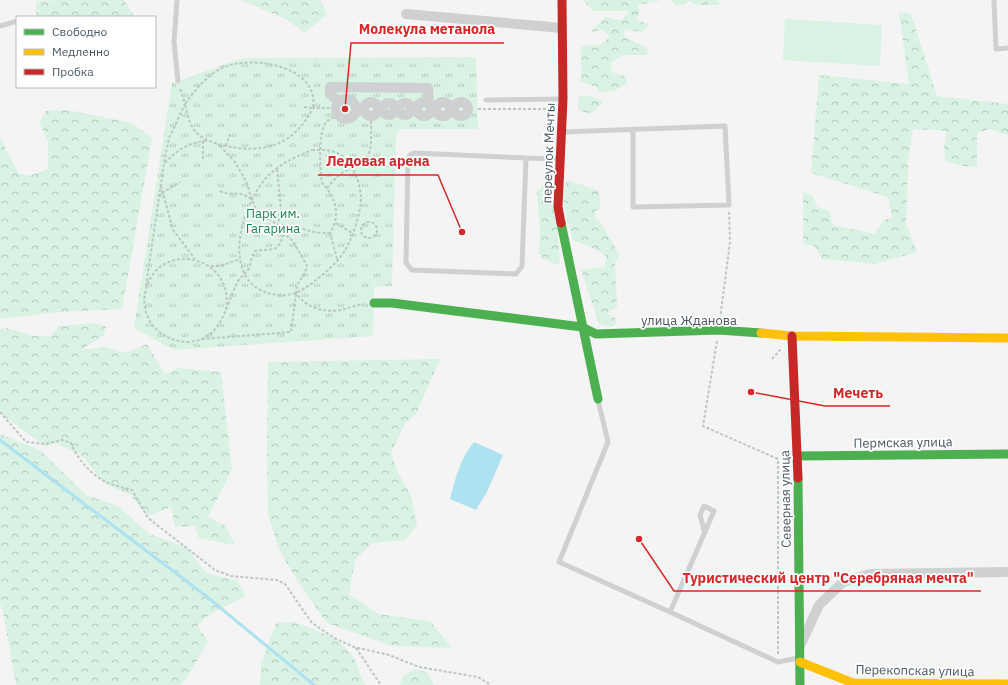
<svg xmlns="http://www.w3.org/2000/svg" width="1008" height="685" viewBox="0 0 1008 685" font-family="'IBM Plex Sans',sans-serif">
	<defs>
		<pattern id="forest-crowns" width="20" height="18" patternUnits="userSpaceOnUse"><rect width="20" height="18" fill="#d9f2e3"/><path d="M2 6a3 3 0 1 1 6 0M12 15a3 3 0 1 1 6 0" fill="none" stroke="#b2c7bb"/></pattern>
		<pattern id="park-tufts" width="24" height="20" patternUnits="userSpaceOnUse"><rect width="24" height="20" fill="#d9f2e3"/><path d="M3 7l-1-3M5 7V3M7 7l1-3M15 17l-1-3M17 17v-4M19 17l1-3" fill="none" stroke="#b2c7bb"/></pattern>
	</defs>
	<rect width="100%" height="100%" fill="#f4f4f4"/>
	<path fill="url(#forest-crowns)" d="M61,0h63l9,14 -1,3h-96v-16z
		M240,0h80l7,14 -22,19 -19,-14z
		M583,0h79l-24,5 2,7 -4,7 14,6 -8,7 -18,-3 1,8 23,11 -1,7h-25l-11,8v9l14,4 2,7 -13,8 -15,1 -3,-5 -16,-6c4,-14 -2,-22 2,-35l18,-1 10,-8 -7,-7 -13,2 15,-15 16,3 7,-6v-3h-35z
		M671,0h46l5,5h-26l-6,-4 -14,5z
		M899,12l12,2 26,82 71,8v31l-18,-6 -13,4v34l-14,-1 -18,-5 -1,-15 3,-15 -34,-2 -5,32 -2,63 11,28 -42,12 -53,-5 -6,-12 -13,-4v-51l9,3 5,12 12,4 4,14 42,9 9,-14 8,-2 -4,-21 -77,-24 8,-98 90,9z
		M579,96h12l12,6 -12,12 -13,-4z
		M68,110l64,13 20,15 -30,171 -62,3 -60,7v-182l18,36 11,3 19,-7v-27l-9,-20 7,-11z
		M567,180l32,11 1,18 -5,2 1,8 4,3 20,33 -5,6 2,46 -11,6 9,5 2,5 -5,4 -13,-3 -18,-54 24,-3 1,-11 -9,-6 -24,-10c-5,-18 -14,-42 -6,-60z
		M545,183l9,1 6,79 -4,1 -13,-5 -4,-6 1,-21 -3,-40z
		M93,323l13,3 -2,9 -23,15 25,-3 19,6 22,-9 18,30 12,-6 44,4 11,98 -24,47 18,9 9,19 -36,-7 -4,-12 -20,1 -4,-20 -23,9 -18,-21 -26,-12 -23,-28 -26,-12 -9,4 -46,-34v-83l6,-2 30,8h15l8,-10z
		M440,359l-24,55 -11,9 -14,30 6,18 14,25 6,29 -12,15 -33,3 -17,17 -6,34 29,20 52,7 22,27 -60,-2 -65,-23 -25,-35 -23,-38 -11,-36 -1,-67 1,-85z
		M0,434l40,16 46,45 32,11 31,28 37,13 20,26 32,8 7,15 -36,19 -12,10 11,17 -17,29 -10,14h-165l-13,-73 -3,-8z
		M295,622c22,9 48,15 60,38 5,9 4,17 11,25h-106l1,-21 15,-41z
		M415,669l12,3 7,13h-34l3,-9z"/>
	<path fill="url(#park-tufts)" d="M476,57l2,72h-79l-3,7 -4,150 -18,1 -1,49 -199,14 -40,-22 38,-245 71,-25z"/>
	<path fill="#d9f2e3" d="M785,19l97,6 -2,41 -97,-6z"/>
	<path fill="#aee2f0" d="M474,442l29,13 -16,37 -11,18 -26,-11c5,-20 10,-40 24,-57z"/>
	<g fill="none" stroke-linecap="round" stroke-linejoin="round">
		<path stroke="#aee2f0" stroke-width="3" d="M0,440l206,156 108,89"/>
		<path stroke="#bcc7c4" stroke-width="2" stroke-dasharray="3 2" stroke-linecap="butt" d="M304,107l9,1c7,-42 -62,-54 -91,-40 -15,7 -27,22 -37,36 2,9 4,21 11,28 7,8 20,12 30,14 39,8 68,-1 87,-38h19
			M478,109h73
			M203,141v19
			M220,146l15,16 11,19 8,25 5,7 19,12 2,5 13,11 14,25 -2,7 -8,12 -1,8c10,15 28,20 45,17 8,-2 15,-5 22,-6
			M226,146l4,-12
			M312,150c9,0 18,-1 27,4 14,6 21,29 22,44 0,14 -9,42 -17,54 -7,11 -18,20 -28,28 -11,9 -23,17 -38,15 -60,-7 -39,-86 -12,-117 13,-14 29,-21 46,-28z
			M165,163c12,-13 24,-21 42,-22
			M277,169l4,40 -3,16
			M161,186l12,44 22,29
			M327,188c5,-6 11,-13 18,-17 11,-5 21,-7 25,-21 2,-11 1,-24 1,-35
			M220,191c11,6 17,-2 31,8
			M162,193l18,-11
			M361 230a8 8 0 1 1 16 0a8 8 0 1 1-16 0Z
			M336,223l16,10
			M337,259l-7,-26c11,-17 6,-36 -8,-50 -2,-14 -4,-47 3,-59 3,-5 8,-6 13,-8
			M211,266h9l20,-7
			M146,286l18,-123 5,-25 16,-34 -5,-16
			M226,310c9,-59 -73,-70 -81,-16 -2,10 1,21 6,29 9,12 22,19 37,19 34,-2 37,-35 49,-59 3,-6 9,-9 12,-15 2,-5 2,-11 6,-17 6,-2 15,0 21,-3 7,-5 6,-17 14,-20 9,-3 16,3 25,4 5,1 10,1 15,1
			M720,319l10,-77 -1,-30
			M202,339l89,-7 5,-38
			M717,341l-14,85 75,33v196
			M772,359l9,-10
			M0,412l26,30 19,2 17,-4 9,3c5,14 18,29 31,37 8,5 21,7 30,10l16,28 67,52 16,6 46,4 8,4 27,39 24,16 18,8 35,8 30,12 59,10 13,8
			M356,648l25,37"/>
		<path stroke="#ced0d2" stroke-width="5" d="M177,0l-3,42 4,39
			M994,0l2,49 12,-1
			M0,26l17,-5
			M486,100l77,-1
			M563,132l162,-6 4,79 -96,2v-78
			M526,158l-112,-5 -4,2 -2,4 -2,104 6,7 104,4 6,-8 4,-108 33,1
			M598,400l10,42 -49,120 111,50 44,-101 -10,-5 -4,9 5,18
			M670,612l108,50 20,-4"/>
		<path stroke="#ced0d2" stroke-width="10" d="M406,14l156,14
			M336 109a10 10 0 1 1 20 0a10 10 0 1 1-20 0Z
			M338,101l-8,-7v-7l98,1 1,15
			M417 109a7 7 0 1 1 14 0a7 7 0 1 1-14 0Z
			M436 109a7 7 0 1 1 14 0a7 7 0 1 1-14 0Z
			M454 109a7 7 0 1 1 14 0a7 7 0 1 1-14 0Z
			M364 109a7 7 0 1 1 14 0a7 7 0 1 1-14 0Z
			M399 109a6 6 0 1 1 12 0a6 6 0 1 1-12 0Z
			M383 109a6 6 0 1 1 12 0a6 6 0 1 1-12 0Z
			M801,644l18,-39 24,-23 27,-8 138,-2"/>
		<path stroke="#4caf50" stroke-width="9" d="M561,223l37,176
			M374,303h18l190,24 14,7 123,-4 42,3
			M798,456l210,-2
			M798,478l2,207"/>
		<path stroke="#ffc107" stroke-width="9" d="M761,333l31,3 216,2
			M800,662l53,21 155,1"/>
		<path stroke="#c62828" stroke-width="9" d="M561,223l-3,-16 5,-108 -1,-99
			M792,336l6,142"/>
	</g>
	<g text-anchor="middle" stroke-width="3.5" stroke-linejoin="round" paint-order="stroke">
		<g font-size="13" fill="#4a5661" stroke="#fff">
			<text transform="translate(548 153) rotate(-88)" y="5">переулок Мечты</text>
			<text x="689" y="325">улица Жданова</text>
			<text transform="translate(903 442) rotate(-1)" y="5">Пермская улица</text>
			<text transform="translate(785 499) rotate(-91)" y="5">Северная улица</text>
			<text transform="translate(915 670) rotate(1)" y="5">Перекопская улица</text>
		</g>
		<g font-size="13" fill="#17864f" stroke="#fff">
			<text x="273" y="218">Парк им.<tspan x="273" dy="15">Гагарина</tspan></text>
		</g>
	</g>
	<path fill="none" stroke="#d62828" stroke-width="1.5" d="M345 109L351 43H504M462 232L438 175H318M751 392L825 406H890M639 539L674 591H981"/>
	<g fill="#d62828" stroke="#fff" stroke-width="1.5">
		<circle cx="345" cy="109" r="4"/>
		<circle cx="462" cy="232" r="4"/>
		<circle cx="751" cy="392" r="4"/>
		<circle cx="639" cy="539" r="4"/>
	</g>
	<g font-size="14" text-anchor="middle" font-weight="bold" fill="#d62828" stroke="#fff" stroke-width="3.5" stroke-linejoin="round" paint-order="stroke">
		<text x="427" y="34">Молекула метанола</text>
		<text x="378" y="166">Ледовая арена</text>
		<text x="858" y="398">Мечеть</text>
		<text x="828" y="583">Туристический центр "Серебряная мечта"</text>
	</g>
	<rect x="16" y="16" width="140" height="72" fill="#ffffff" stroke="#b7bbc0"/>
	<rect x="24" y="29" width="20" height="6" fill="#4caf50" stroke="#b7bbc0"/>
	<text x="52" y="36" font-size="12" fill="#4a5661">Свободно</text>
	<rect x="24" y="49" width="20" height="6" fill="#ffc107" stroke="#b7bbc0"/>
	<text x="52" y="56" font-size="12" fill="#4a5661">Медленно</text>
	<rect x="24" y="69" width="20" height="6" fill="#c62828" stroke="#b7bbc0"/>
	<text x="52" y="76" font-size="12" fill="#4a5661">Пробка</text>
</svg>
